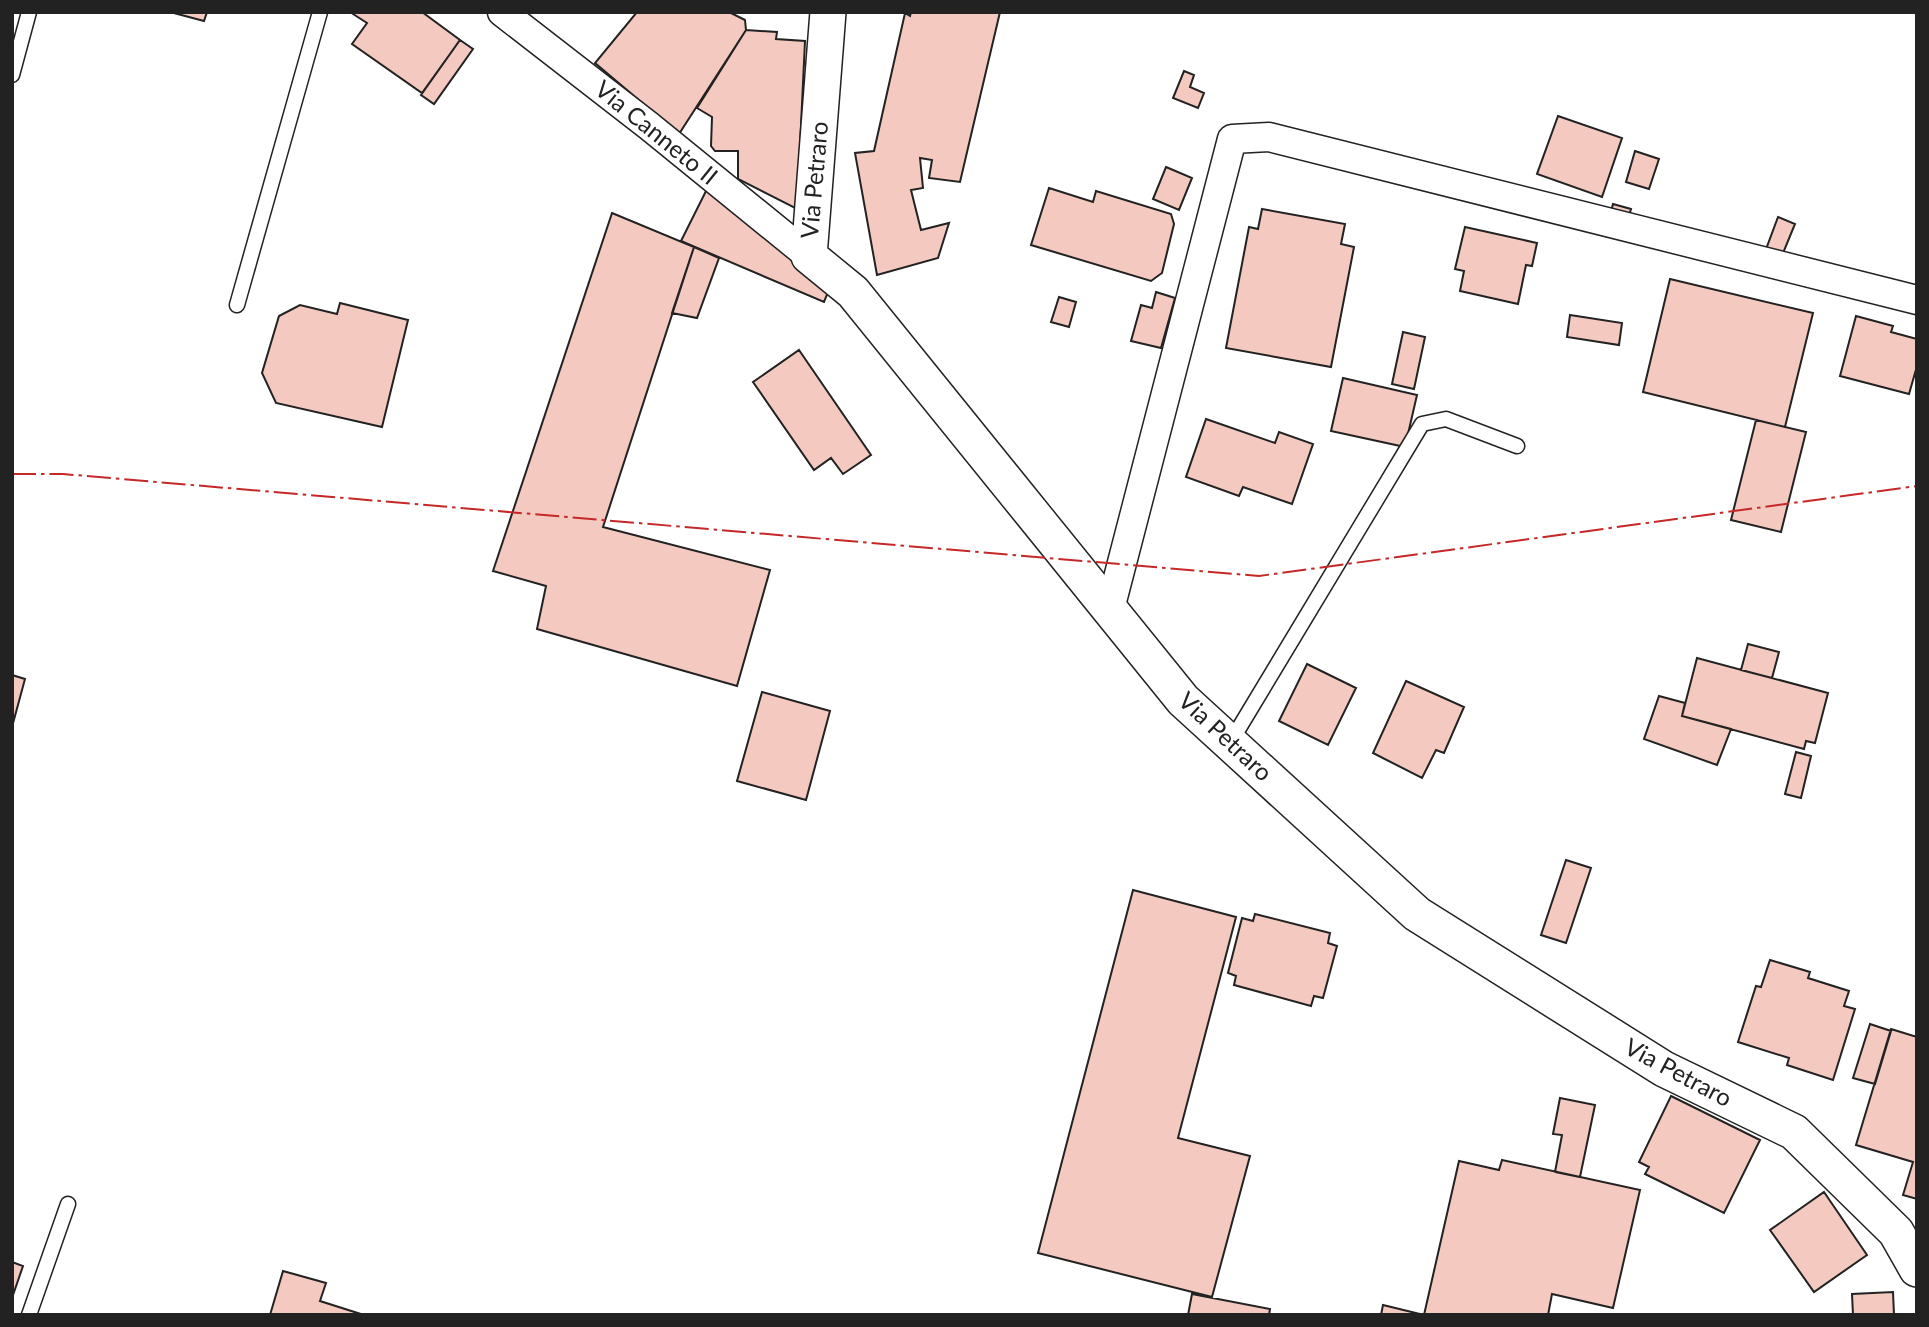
<svg xmlns="http://www.w3.org/2000/svg" width="1929" height="1327" viewBox="0 0 1929 1327" font-family="Lato,sans-serif">
	<rect width="100%" height="100%" fill="#fff"/>
	<path fill="#f3c9c0" stroke="#222" stroke-width="2" d="M170,12h37l-3,9z
		M354,12h68l38,28 -38,53 -70,-49 15,-21 -14,-9z
		M637,12h92l16,8 1,10 -67,104 -84,-71z
		M911,12h89l-40,170 -31,-4 3,-18 -12,-2 3,30 -12,2 10,40 28,-7 -11,35 -61,17 -22,-122 19,-2 31,-138 5,3z
		M746,30l31,2 -1,7 29,2 -8,168 -59,-30v-28h-23l-4,-5 1,-29 -15,-9z
		M460,40l13,9 -39,55 -13,-9z
		M1184,71l10,4 -4,12 14,6 -6,15 -25,-10z
		M1558,116l64,22 -20,59 -65,-23z
		M1635,151l24,8 -10,30 -23,-7z
		M1166,167l26,11 -13,32 -26,-11z
		M711,181l124,94 -11,27 -143,-61z
		M1049,188l44,14 3,-11 75,23 3,10 -12,49 -11,8 -120,-36z
		M1613,204l18,5 -4,14 -18,-4z
		M1262,209l83,15 -4,20 13,3 -23,120 -105,-19 23,-121 9,2z
		M612,213l82,34 -91,280 167,43 -33,116 -200,-57 9,-43 -53,-15z
		M1778,217l17,7 -14,34 -16,-6z
		M1465,227l72,16 -5,23 -6,-1 -8,39 -58,-13 4,-20 -9,-2z
		M694,247l25,11 -22,60 -25,-5z
		M1670,279l143,34 -28,114 -142,-35z
		M1156,292l19,6 -14,50 -30,-7 10,-36 11,3z
		M1059,297l17,5 -7,25 -18,-5z
		M340,303l68,17 -26,107 -106,-24 -14,-30 17,-57 21,-11 37,9z
		M1570,315l52,8 -3,22 -52,-8z
		M1856,316l37,10 -2,6 26,7v27l-8,28 -69,-18z
		M1403,332l22,5 -11,52 -22,-5z
		M799,350l72,105 -28,19 -12,-16 -17,12 -61,-88z
		M1343,378l74,17 -12,52 -74,-16z
		M1206,419l69,24 4,-11 34,12 -21,60 -49,-17 -4,9 -53,-19z
		M1756,420l50,12 -25,100 -50,-12z
		M1748,644l31,8 -7,26 -31,-8z
		M1697,658l131,35 -13,50 -9,-2 -2,8 -122,-33z
		M1307,664l49,24 -28,57 -49,-24z
		M12,675l13,4 -13,48z
		M1406,681l58,26 -20,46 -8,-3 -14,28 -49,-25z
		M762,692l68,19 -24,89 -69,-19z
		M1659,696l26,7 -3,13 49,13 -14,36 -73,-26z
		M1796,752l15,4 -10,42 -16,-4z
		M1566,860l25,8 -25,75 -25,-8z
		M1133,890l103,27 -58,221 72,18 -38,141 -174,-44z
		M1255,914l75,19 -2,10 9,3 -14,52 -9,-2 -3,10 -77,-21 2,-9 -8,-3 14,-55 11,3z
		M1770,960l40,12 -2,6 41,13 -5,15 11,3 -22,71 -46,-15 2,-7 -51,-16 18,-56 5,1z
		M1870,1024l21,7 -16,53 -22,-6z
		M1891,1029l26,8v162l-14,-4 10,-33 -57,-17z
		M1671,1096l89,44 -36,73 -79,-39 4,-7 -10,-5z
		M1560,1098l35,7 -15,72 -25,-5 7,-37 -9,-1z
		M1502,1160l138,30 -27,118 -61,-14 -4,21h-167l2,-10 41,10 35,-154 40,9z
		M1824,1192l43,63 -53,37 -44,-62z
		M12,1262l11,4 -11,32z
		M283,1271l43,12 -6,18 44,14h-94z
		M1893,1292l1,23h-41l-1,-21z
		M1192,1294l78,15 -1,6h-81z"/>
	<g fill="none" stroke-linecap="round" stroke-linejoin="round">
		<defs>
			<path id="service" d="M12,75l17,-63
				M237,305l83,-293
				M1230,743l192,-319 24,-5 71,27
				M29,1315l39,-111"/>
			<path id="minor" d="M502,12l147,114 160,130
				M1110,609l122,-470 37,-2 648,163"/>
			<path id="tertiary" d="M828,12l-19,244 44,36 330,408 234,214 247,155 130,63 102,100 21,37"/>
		</defs>
		<use href="#service" stroke="#222" stroke-width="17"/>
		<use href="#minor" stroke="#222" stroke-width="31"/>
		<use href="#tertiary" stroke="#222" stroke-width="38"/>
		<use href="#service" stroke="#fff" stroke-width="14"/>
		<use href="#minor" stroke="#fff" stroke-width="28"/>
		<use href="#tertiary" stroke="#fff" stroke-width="35"/>
		<path stroke="#c62828" stroke-width="2" stroke-dasharray="24 5 3.5 5" stroke-linecap="butt" d="M12,474h51l1196,102 658,-90"/>
	</g>
	<g text-anchor="middle" stroke-width="5" stroke-linejoin="round" paint-order="stroke">
		<g font-size="24" fill="#222" stroke="#fff">
			<text transform="translate(656 133) rotate(39)" y="8">Via Canneto II</text>
			<text transform="translate(815 180) rotate(-85)" y="8">Via Petraro</text>
			<text transform="translate(1225 737) rotate(43)" y="8">Via Petraro</text>
			<text transform="translate(1678 1073) rotate(28)" y="8">Via Petraro</text>
		</g>
	</g>
	<rect width="1929" height="1327" fill="none" stroke="#222222" stroke-width="28"/>
</svg>
